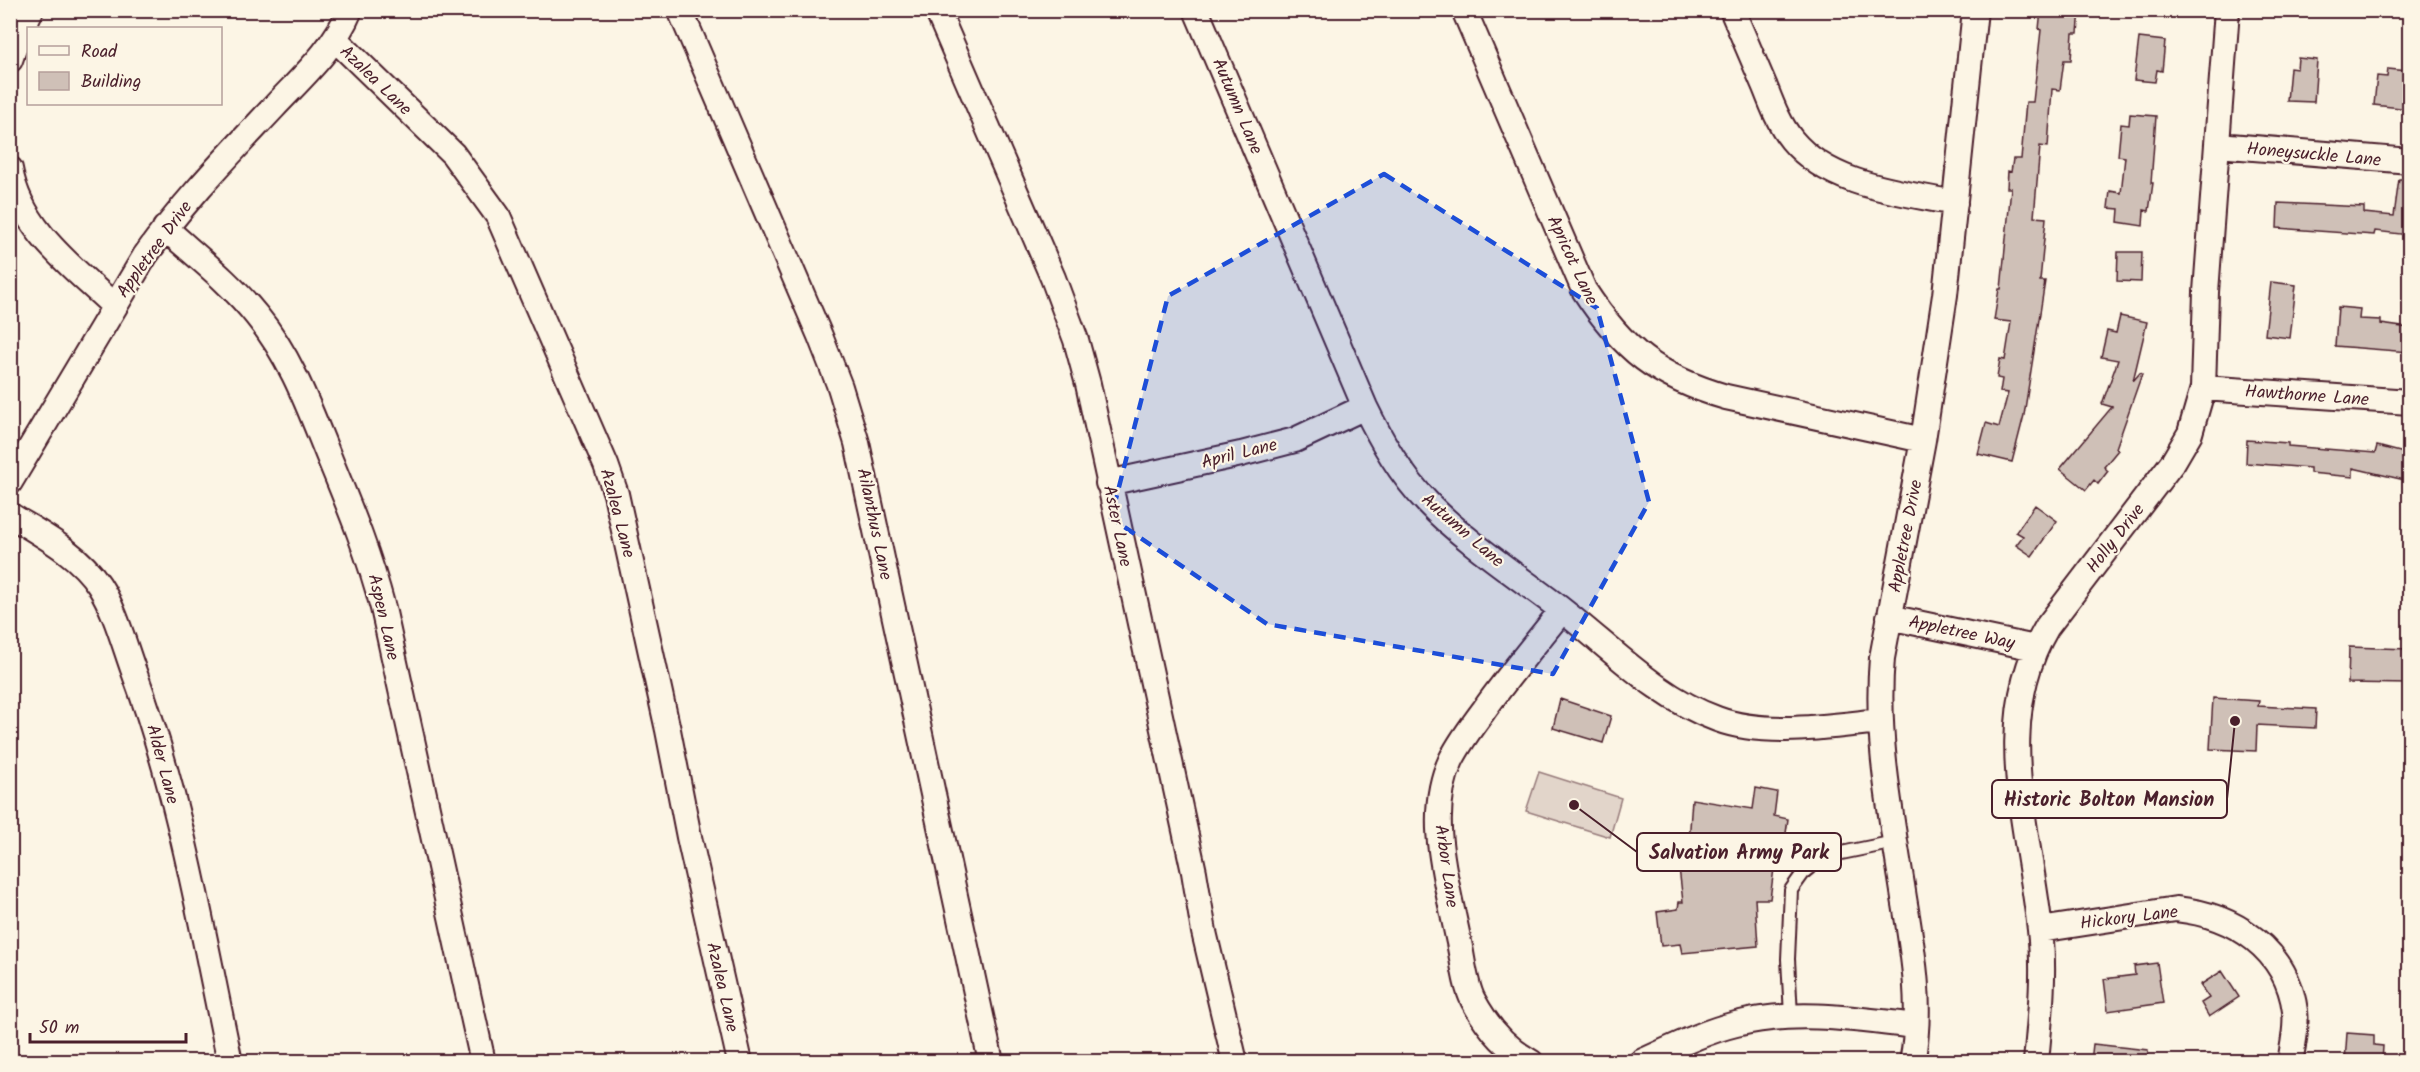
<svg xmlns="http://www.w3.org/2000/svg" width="2420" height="1072" viewBox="0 0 2420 1072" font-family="Kalam,sans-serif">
	<rect width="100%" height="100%" fill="#fcf5e5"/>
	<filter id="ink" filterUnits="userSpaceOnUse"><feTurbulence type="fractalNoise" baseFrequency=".0167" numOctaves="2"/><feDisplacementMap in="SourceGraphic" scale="12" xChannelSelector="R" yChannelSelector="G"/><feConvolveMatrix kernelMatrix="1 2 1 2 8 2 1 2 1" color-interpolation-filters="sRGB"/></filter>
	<g filter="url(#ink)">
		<path fill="#e2d5ca" stroke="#967a7a" stroke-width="1.5" d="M1539,772l82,26 -11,39 -84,-26z"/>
		<path fill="#cfc0b7" stroke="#4a1f2b" stroke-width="1.5" d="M2041,10h39l-2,23h-5l-2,27h-7l-4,30 -8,-1 -4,58 -8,-1 -6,71 12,1 -6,63h5l-21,134 -12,47 -34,-8 8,-31 13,4 9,-34 -8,-1 2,-13 -5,-1 3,-19 5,1 6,-38 -17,-2 5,-31h2l10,-101h-4l1,-17 3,1 2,-13h8l5,-57h7l8,-72 -2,-1z
			M2139,38l26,3 -3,30 -5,-1 -2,12 -21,-2z
			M2298,58l19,2 -3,42 -27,-1 3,-33 7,1z
			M2388,69l20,2 1,38 -35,-4 3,-29 10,1z
			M2130,114l26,2 -5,67h2l-4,28 -5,-1 -1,16 -25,-4 1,-13 -11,-1 2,-17 11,2 4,-36 -7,-1 3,-32 8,1z
			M2399,179h10v56l-34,-4 -1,4 -97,-7 1,-25 86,4v6l30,3z
			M2118,252h24l-1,30 -24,-1z
			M2271,282l25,3 -6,53 -25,-3z
			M2338,307l22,2 -1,10 22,1v4l28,4v24l-74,-6z
			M2120,316l27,6 -14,59 7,-8 2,1 -26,74 2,2 -14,17 4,4 -10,13 -4,-4 -8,10 -26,-21 52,-62 -10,-3 16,-44 -17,-3 6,-26 9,2z
			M2247,440l41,3v3l87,7 2,-7 31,8 1,27 -56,-13v9l-43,-4v-5l-64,-5z
			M2035,505l22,16 -25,35 -16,-11 7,-9 -7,-4z
			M2349,647l60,2v35l-61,-1z
			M2213,698l46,3 -1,5 58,3 -1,19 -58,-3 -1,26 -46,-2z
			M1560,699l51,17 -8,27 -50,-15z
			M1756,788l21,4 -3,24 14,3 -6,42h-7l-5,38h-15l3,47 -76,7 -2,-9 -19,2 -4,-34 21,-3 1,-7h4l-7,-60h13l3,-43 61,10z
			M2157,963l6,40 -55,8 -4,-32 31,-4 -1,-9z
			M2222,971l17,26 -30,20 -8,-14 8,-5 -9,-13z
			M2347,1033l27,2v10l9,1 -1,16h-37z
			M2093,1044l55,6 -1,12h-56z"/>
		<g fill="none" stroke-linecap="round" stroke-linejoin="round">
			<defs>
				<path id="service" d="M1791,1016l-3,-57 3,-69 13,-18 18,-15 73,-15"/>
				<path id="minor" d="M680,10l140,326 20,51 17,56 134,619
					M937,10l116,268 23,62 12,44 106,488 10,60 31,130
					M1196,10l169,397c17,35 35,67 62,95 37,39 92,75 135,108 49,38 96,88 155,109 48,18 113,7 163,2
					M1464,10l120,280c39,60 73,87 142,107l197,43
					M1732,10c11,26 22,51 33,77 7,18 14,37 27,53 38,46 108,52 163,63
					M335,39l118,115 45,62 108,249 10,29 52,236 21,107 51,225
					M10,60l8,-23 13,-27
					M2218,145l192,16
					M10,169c10,60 63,98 104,137
					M165,228c31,28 66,55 92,88 36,44 53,95 74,146 21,51 38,93 52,146l100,454
					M2203,388l207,14
					M10,482l135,-226c38,-54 84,-101 129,-149 28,-30 60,-58 76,-97
					M1108,483l133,-29 54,-14 70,-33
					M10,515c32,20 68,38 89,70 16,25 24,56 34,84 47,126 69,261 97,393
					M1889,617l146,31
					M2040,930l136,-21c58,6 111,40 119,102 2,17 -2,34 -5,51
					M1531,1062c-26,-14 -44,-36 -58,-62 -9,-18 -10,-42 -15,-62 -11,-56 -33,-123 -7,-178 9,-18 21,-34 33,-50 24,-34 52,-67 78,-100
					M1641,1062c31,-14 62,-30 95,-38 58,-15 121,-5 180,2
					M1912,1062c11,-55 1,-110 -8,-164 -12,-79 -29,-160 -22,-240l41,-218 22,-145 30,-285
					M2036,1062c4,-44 9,-88 4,-132 -11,-103 -49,-208 7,-303l126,-165 17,-29 13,-45 3,-96 21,-282"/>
			</defs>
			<use href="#service" stroke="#4a1f2b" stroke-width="16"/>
			<use href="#minor" stroke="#4a1f2b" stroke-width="28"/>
			<use href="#service" stroke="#fcf5e5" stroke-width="12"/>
			<use href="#minor" stroke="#fcf5e5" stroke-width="24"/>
		</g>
	</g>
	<path fill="#1d4ed8" fill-opacity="0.2" stroke="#1d4ed8" stroke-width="4.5" stroke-dasharray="12 8" stroke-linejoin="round" d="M1384,174l213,134 52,194 -96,172 -286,-50 -156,-106 57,-222z"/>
	<g text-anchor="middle" stroke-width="4.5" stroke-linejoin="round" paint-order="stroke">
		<g font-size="18" fill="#4a1f2b" stroke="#fcf5e5">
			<text transform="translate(376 80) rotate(44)" y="6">Azalea Lane</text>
			<text transform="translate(1238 106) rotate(67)" y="6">Autumn Lane</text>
			<text transform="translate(2314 154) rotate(5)" y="6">Honeysuckle Lane</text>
			<text transform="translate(154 249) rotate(-54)" y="6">Appletree Drive</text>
			<text transform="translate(1573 260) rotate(65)" y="6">Apricot Lane</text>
			<text transform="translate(2307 395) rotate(4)" y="6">Hawthorne Lane</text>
			<text transform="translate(1239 453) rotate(-14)" y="6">April Lane</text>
			<text transform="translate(618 513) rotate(75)" y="6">Azalea Lane</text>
			<text transform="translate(875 524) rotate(78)" y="6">Ailanthus Lane</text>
			<text transform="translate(1118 526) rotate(78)" y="6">Aster Lane</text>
			<text transform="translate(1463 530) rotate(41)" y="6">Autumn Lane</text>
			<text transform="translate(1905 536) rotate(-79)" y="6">Appletree Drive</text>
			<text transform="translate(2115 538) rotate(-52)" y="6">Holly Drive</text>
			<text transform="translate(384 617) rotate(77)" y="6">Aspen Lane</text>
			<text transform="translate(1962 632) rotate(12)" y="6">Appletree Way</text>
			<text transform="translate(163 764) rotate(75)" y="6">Alder Lane</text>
			<text transform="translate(1447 866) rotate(82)" y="6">Arbor Lane</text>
			<text transform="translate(2129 917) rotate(-7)" y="6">Hickory Lane</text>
			<text transform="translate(723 987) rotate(77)" y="6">Azalea Lane</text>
		</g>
	</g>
	<path fill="none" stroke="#4a1f2b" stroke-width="2" d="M2235 721L2227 799M1574 805L1637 852"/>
	<g fill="#4a1f2b" stroke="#fcf5e5" stroke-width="2">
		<circle cx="2235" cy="721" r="6"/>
		<circle cx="1574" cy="805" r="6"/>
	</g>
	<g fill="#fcf5e5" stroke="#4a1f2b" stroke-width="2">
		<rect x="1992" y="780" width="235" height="38" rx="6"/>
		<rect x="1637" y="833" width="204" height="38" rx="6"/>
	</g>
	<g font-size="20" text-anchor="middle" font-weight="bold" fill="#4a1f2b">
		<text x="2109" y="806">Historic Bolton Mansion</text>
		<text x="1739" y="859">Salvation Army Park</text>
	</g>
	<rect width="2420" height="1072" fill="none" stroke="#fcf5e5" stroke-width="36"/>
	<rect x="18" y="18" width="2384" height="1036" fill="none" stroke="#4a1f2b" stroke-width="2" filter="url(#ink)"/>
	<rect x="27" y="27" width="195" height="78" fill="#fcf5e5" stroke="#b59f9b" stroke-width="1.5"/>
	<rect x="39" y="46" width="30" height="9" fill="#fcf5e5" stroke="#b59f9b" stroke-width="1.5"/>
	<text x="81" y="57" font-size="18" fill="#4a1f2b">Road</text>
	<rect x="39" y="72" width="30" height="18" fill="#cfc0b7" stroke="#b59f9b" stroke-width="1.5"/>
	<text x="81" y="87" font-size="18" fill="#4a1f2b">Building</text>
	<path d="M30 1033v9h156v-9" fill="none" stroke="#4a1f2b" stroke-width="3"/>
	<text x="39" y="1033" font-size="18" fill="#4a1f2b" stroke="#fcf5e5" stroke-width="4.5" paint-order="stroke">50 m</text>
</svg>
